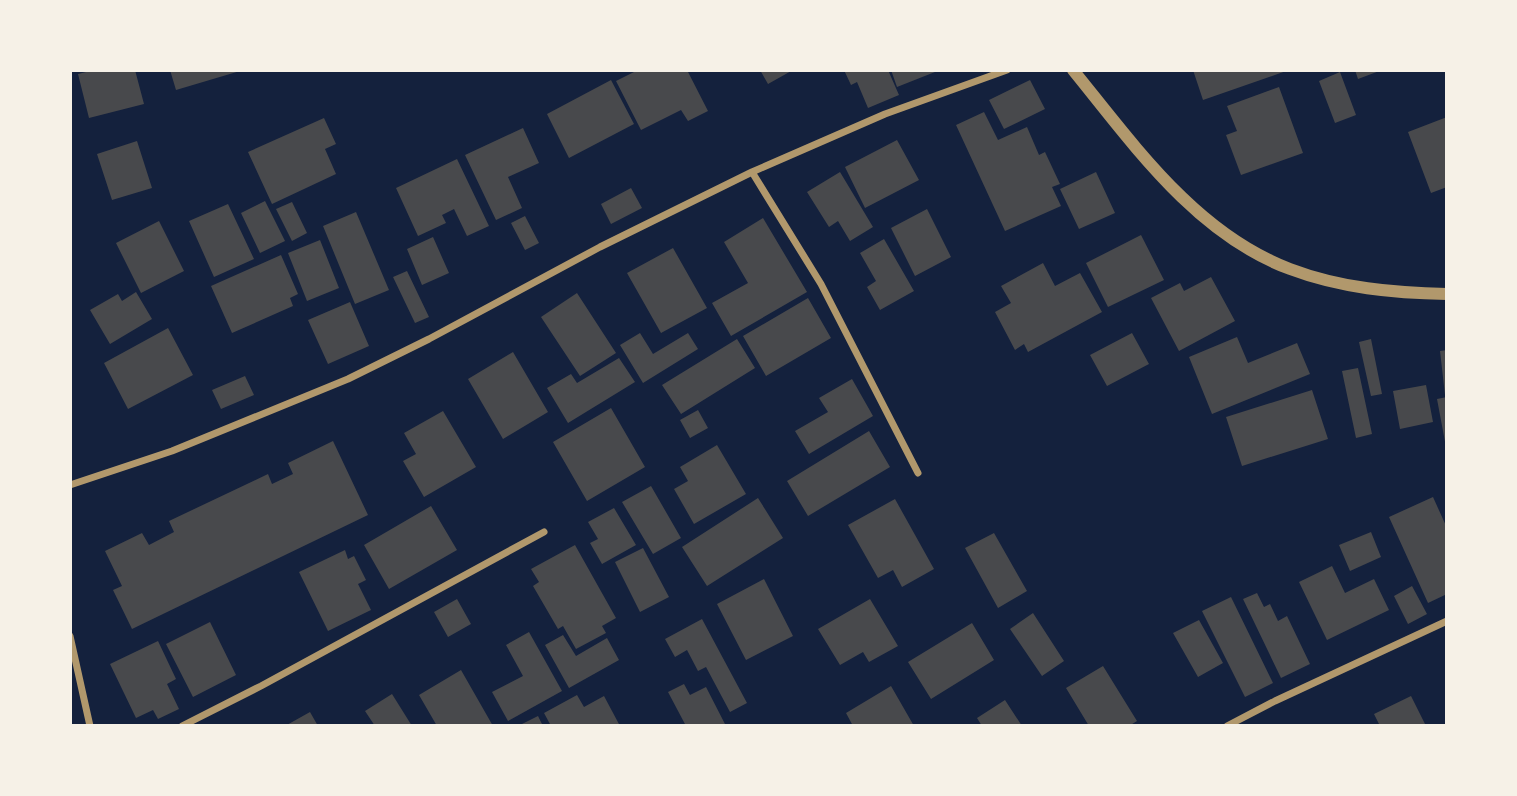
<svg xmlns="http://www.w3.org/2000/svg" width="1517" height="796" viewBox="0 0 1517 796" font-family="Overpass,sans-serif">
	<rect width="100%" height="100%" fill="#14213d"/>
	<path fill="#48494c" d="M94,70h41l9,34 -55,14 -11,-44z
		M170,70h70v1l-64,19z
		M638,70h49l21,41 -20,10 -7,-11 -40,20 -25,-49z
		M760,70h33l-25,14z
		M844,70h44l11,25 -31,13 -11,-26 -6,3z
		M891,70h49l-43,17z
		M1193,70h96l-86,30z
		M1355,70h27l-24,9z
		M1340,72l16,43 -21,8 -16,-42z
		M611,80l23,44 -65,34 -22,-44z
		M1030,80l15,29 -41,20 -15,-29z
		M1279,87l24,66 -62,22 -15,-40 11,-4 -10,-25z
		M984,112l14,28 29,-13 12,28 6,-3 15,32 -8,3 9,19 -56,25 -49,-106z
		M1447,117v70l-16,6 -23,-61z
		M324,118l12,26 -11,5 11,25 -64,30 -24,-52z
		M523,128l16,35 -31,14 14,31 -26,12 -31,-65z
		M897,140l22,40 -54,28 -20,-41z
		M137,141l15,47 -40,12 -15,-46z
		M457,159l32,67 -22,10 -13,-27 -12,6 4,8 -28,13 -22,-48z
		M840,172l33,55 -23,14 -12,-20 -9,6 -22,-35z
		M1096,172l19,41 -36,16 -19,-40z
		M631,188l11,20 -31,16 -10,-20z
		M265,201l20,40 -25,12 -19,-40z
		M292,202l15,31 -15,8 -16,-32z
		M228,204l26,55 -40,18 -25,-56z
		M927,209l24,48 -36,19 -24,-48z
		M356,212l33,78 -34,14 -32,-78z
		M525,216l14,27 -14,7 -14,-27z
		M763,218l44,74 -76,44 -19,-33 36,-20 -24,-41z
		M159,221l25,50 -43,22 -25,-50z
		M1141,235l23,45 -56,27 -22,-44z
		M433,237l16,36 -27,12 -15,-36z
		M884,239l30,52 -34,19 -13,-23 9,-6 -16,-28z
		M320,240l19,48 -32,13 -19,-48z
		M673,248l34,60 -46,25 -34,-60z
		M281,255l17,39 -8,4 3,8 -61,27 -21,-47z
		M1043,263l12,23 25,-13 22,39 -74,40 -4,-8 -9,6 -20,-38 16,-9 -10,-17z
		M407,271l22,46 -14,6 -22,-46z
		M1211,277l24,44 -56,30 -28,-53 29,-15 4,8z
		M136,292l16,27 -42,25 -20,-34 28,-16 4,7z
		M577,293l39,60 -36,23 -39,-59z
		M808,298l23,40 -65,38 -23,-40z
		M350,302l19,44 -41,18 -20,-44z
		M168,328l25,47 -65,34 -24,-46z
		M640,333l13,21 35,-21 10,16 -55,34 -23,-38z
		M1132,333l17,31 -42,22 -17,-31z
		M1237,337l11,26 49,-20 13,31 -98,40 -23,-57z
		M737,339l18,29 -74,46 -19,-29z
		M1371,339l11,55 -11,2 -12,-54z
		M1447,350v44l-2,1 -5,-44z
		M513,352l35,60 -45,27 -35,-60z
		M619,358l16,24 -67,41 -21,-35 24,-14 6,9z
		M1358,368l14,66 -16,4 -14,-67z
		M245,376l9,19 -33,14 -9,-19z
		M852,379l21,37 -64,38 -14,-23 33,-19 -9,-14z
		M1426,385l7,37 -33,7 -7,-38z
		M1312,390l16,49 -86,27 -16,-49z
		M1447,397v49l-1,1 -9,-48z
		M611,408l34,59 -58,34 -34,-59z
		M698,410l10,18 -18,10 -10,-18z
		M443,411l33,56 -52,30 -21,-36 13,-7 -12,-21z
		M869,431l21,36 -82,49 -21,-35z
		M333,441l35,74 -236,114 -19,-39 9,-4 -17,-35 37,-18 7,12 25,-13 -5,-11 99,-47 4,10 21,-10 -5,-11z
		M717,445l29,49 -52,30 -20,-35 14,-8 -8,-14z
		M651,486l30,52 -28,16 -31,-52z
		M1433,497l14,31v66l-19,9 -39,-86z
		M758,498l25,40 -76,48 -25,-39z
		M895,499l39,70 -32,18 -9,-17 -15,8 -30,-53z
		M431,506l26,44 -68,39 -25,-44z
		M614,508l22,37 -34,19 -12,-21 8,-4 -10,-17z
		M1371,532l10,25 -31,14 -11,-26z
		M994,533l33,58 -29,17 -33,-60z
		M575,545l41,73 -14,8 4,7 -30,16 -13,-23 -5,3 -25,-43 6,-4 -8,-13z
		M643,548l26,49 -29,15 -25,-50z
		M345,550l3,9 6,-3 12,24 -8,4 13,26 -43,21 -29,-59z
		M1332,566l13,27 29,-14 15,31 -62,30 -28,-58z
		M764,579l29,57 -47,24 -29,-56z
		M1412,586l15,28 -19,10 -14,-28z
		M1257,593l7,14 6,-3 8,17 9,-5 23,48 -29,14 -38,-79z
		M1231,597l42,86 -28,14 -43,-86z
		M457,599l14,25 -23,13 -14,-25z
		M870,599l28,47 -29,16 -6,-10 -23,13 -22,-36z
		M1033,613l31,48 -22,15 -32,-47z
		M702,619l45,84 -17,9 -24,-45 -8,4 -11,-21 -12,7 -10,-18z
		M1199,620l24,43 -25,14 -25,-44z
		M210,622l26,53 -43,22 -27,-53z
		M972,623l22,37 -63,39 -23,-37z
		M529,632l33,59 -54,30 -16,-29 31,-16 -17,-31z
		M563,635l13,21 31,-18 12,22 -50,28 -24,-43z
		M158,641l18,38 -9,5 12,25 -21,10 -5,-9 -17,8 -26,-54z
		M1103,666l34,55 -8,5h-40l-23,-38z
		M461,670l32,56h-56l-18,-31z
		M684,684l6,11 16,-8 20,39h-40l-18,-34z
		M891,686l23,40h-61l-7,-13z
		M392,694l20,32h-37l-10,-15z
		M577,695l7,12 20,-11 16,30h-69l-7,-13z
		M1411,696l15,30h-46l-6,-12z
		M1005,700l17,26h-40l-5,-8z
		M310,712l8,14h-33z
		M538,716l5,10h-25z"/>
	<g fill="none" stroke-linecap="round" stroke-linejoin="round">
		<path stroke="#b1986c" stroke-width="7" d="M752,172l69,112 97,189
			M70,485l102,-34 176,-72 81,-40 171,-92 152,-75 133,-58 122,-44
			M70,636l20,90
			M182,726l79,-40 283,-154
			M1227,726l48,-25 172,-80"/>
		<path stroke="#b1986c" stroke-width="12" d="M1073,70c61,75 123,164 217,199 50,19 104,24 157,25"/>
	</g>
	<rect width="1517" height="796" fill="none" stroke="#f6f1e7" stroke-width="144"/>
</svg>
